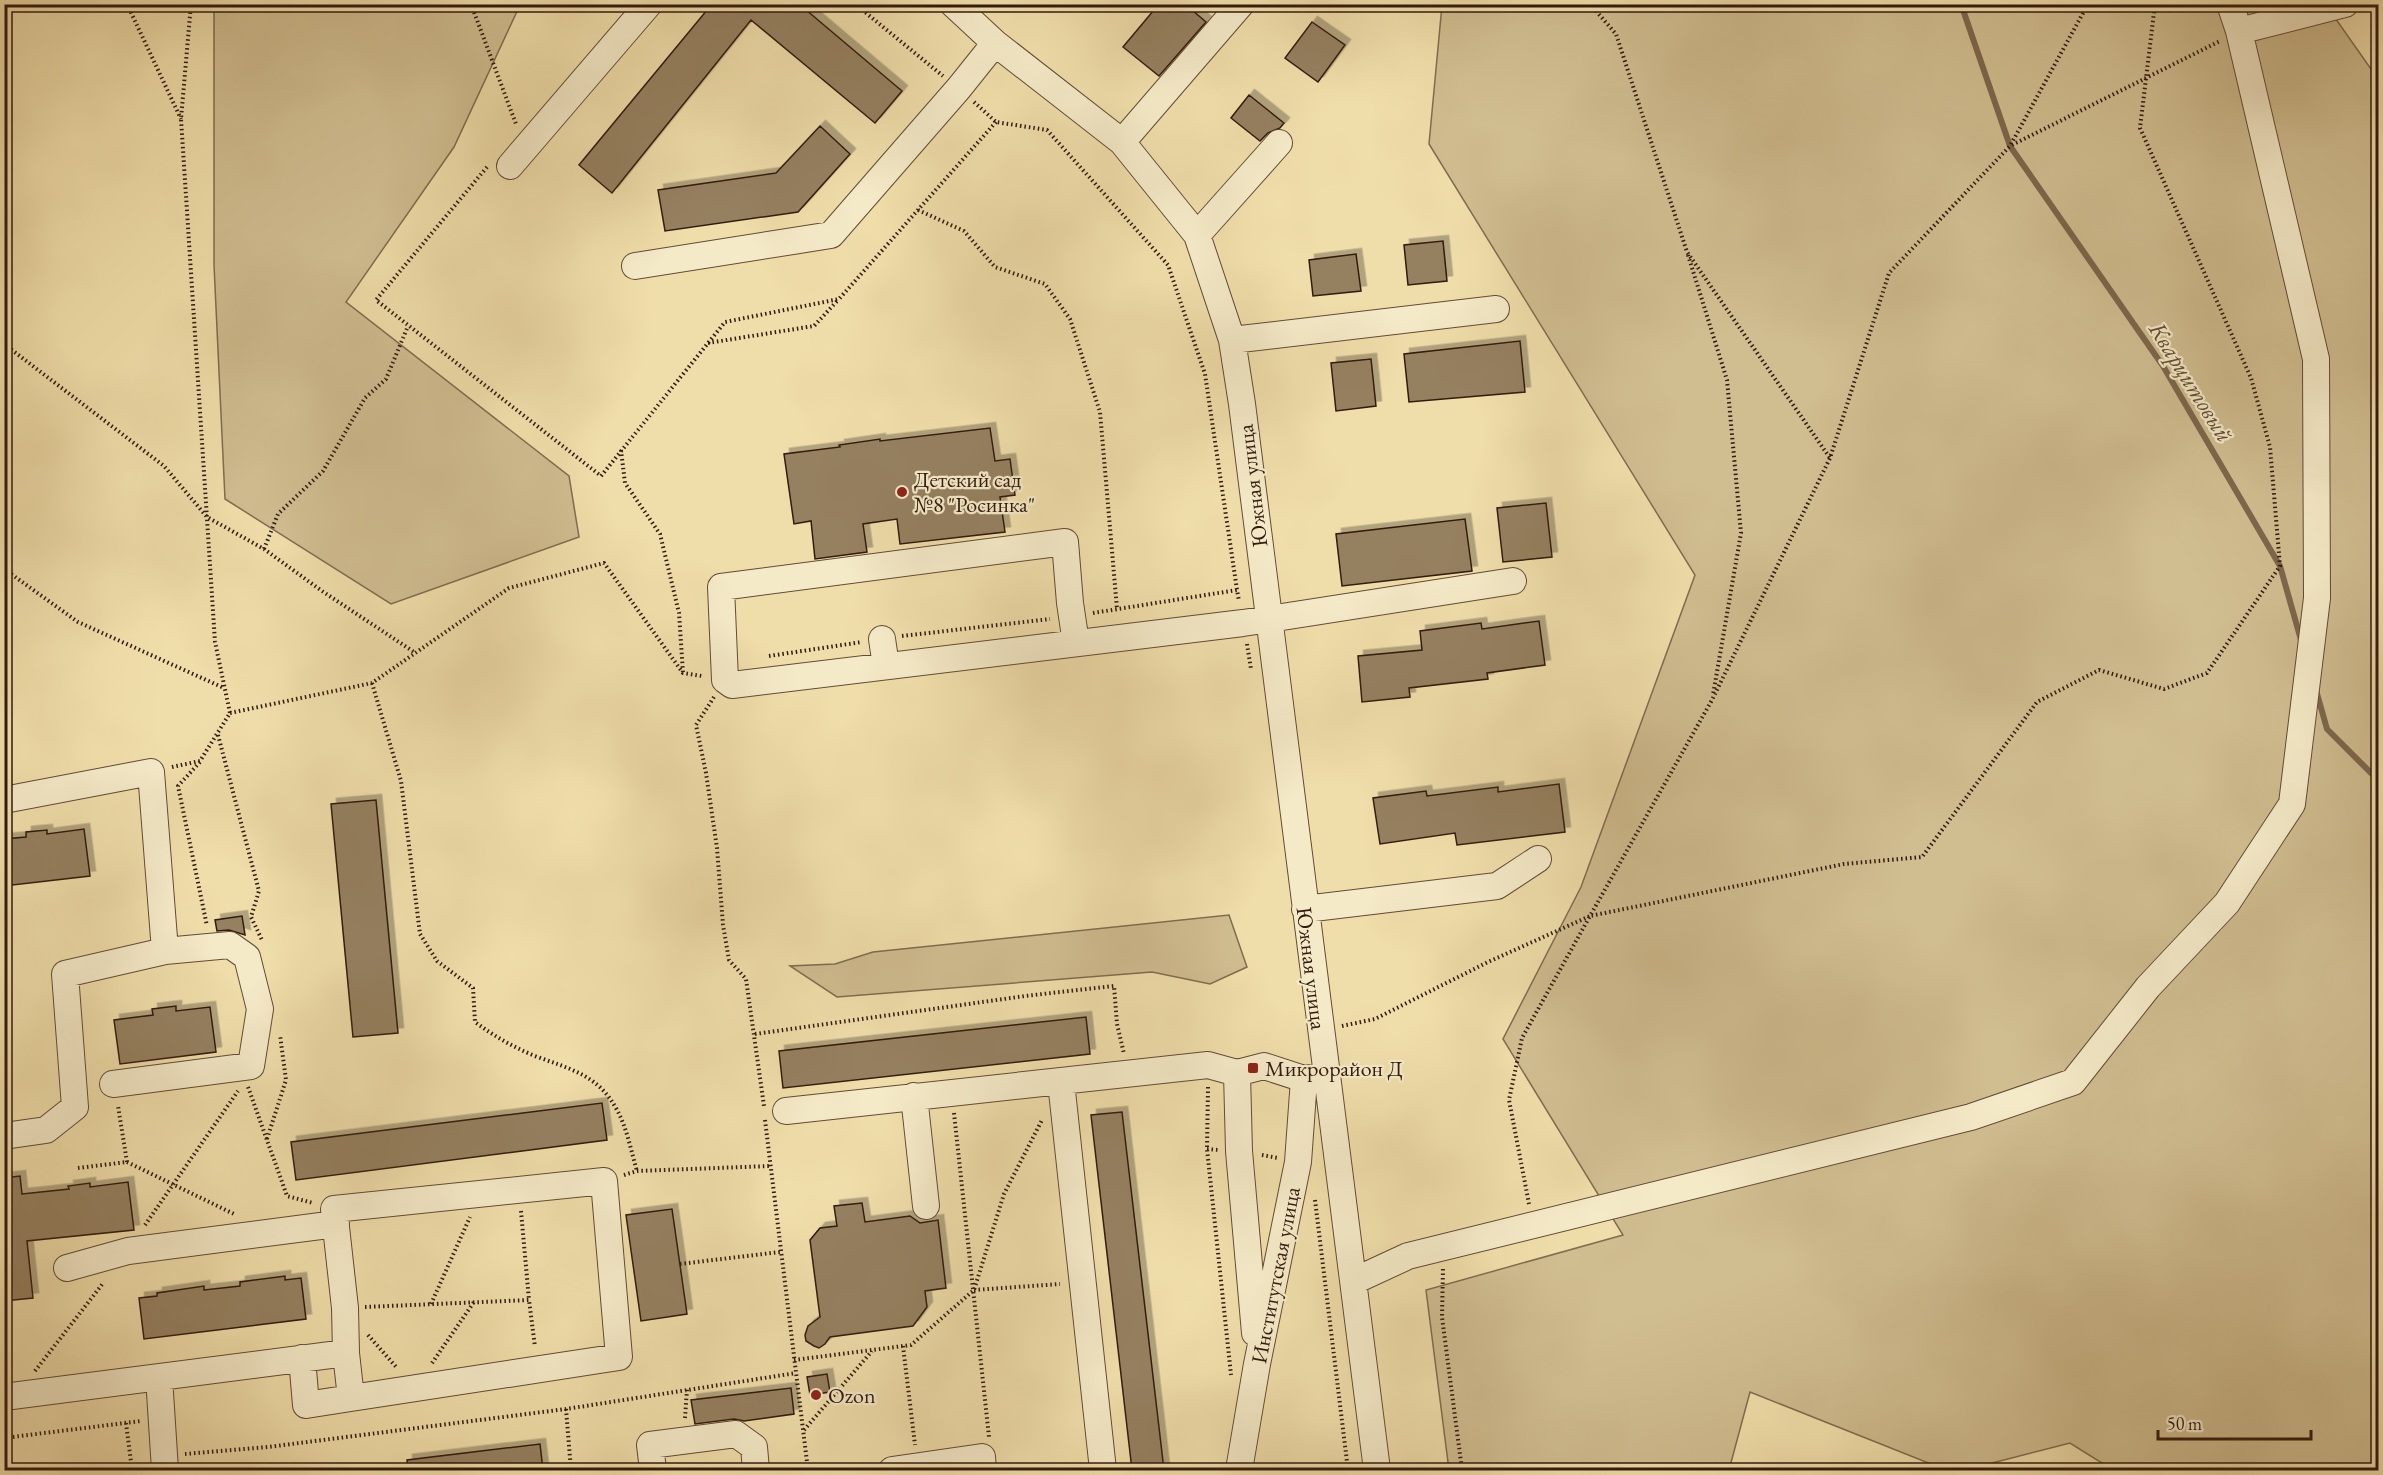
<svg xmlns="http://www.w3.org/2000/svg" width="2383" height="1475" viewBox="0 0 2383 1475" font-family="'EB Garamond',serif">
	<defs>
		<filter id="shadow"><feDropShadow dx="5.5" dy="-5.5" stdDeviation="0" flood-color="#0004"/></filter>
	</defs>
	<rect width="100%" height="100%" fill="#f0deaa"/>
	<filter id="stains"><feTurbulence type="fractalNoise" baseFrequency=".00333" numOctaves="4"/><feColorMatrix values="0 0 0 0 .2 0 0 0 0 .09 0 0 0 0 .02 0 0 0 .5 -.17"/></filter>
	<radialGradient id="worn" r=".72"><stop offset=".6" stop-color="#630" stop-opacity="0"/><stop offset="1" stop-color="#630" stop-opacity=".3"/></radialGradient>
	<path fill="#d0bd90" stroke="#816c50" stroke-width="1.5" d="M214,5h306l-66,142 -108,155 223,174 10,61 -188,67 -166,-105 -11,-234z
		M1442,5h884l52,74v1391h-265l-43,-27 -105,27h-19l-196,-78 -21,78h-280l-23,-180 197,-55 -120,-196 78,-152 114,-312 -266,-431z
		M1229,915l18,52 -37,17 -58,-12 -315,25 -47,-31 45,-2 38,-12z"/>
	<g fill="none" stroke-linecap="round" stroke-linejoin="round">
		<path stroke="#7d674c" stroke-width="6" d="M1961,4l49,142 153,220 117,200 21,74
			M2316,690l11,39 51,51"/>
	</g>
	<path fill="#958060" stroke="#321a0f" stroke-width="1.5" filter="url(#shadow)" d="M712,4h87l103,87 -27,32 -124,-103 -139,173 -33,-28z
		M1159,4h26l21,18 -47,54 -36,-29z
		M1312,22l33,23 -27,37 -33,-24z
		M1249,95l35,28 -4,5 -12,5 -8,8 -29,-23z
		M820,126l30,28 -52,58 -133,19 -7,-41 118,-17z
		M1443,241l4,40 -39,4 -4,-40z
		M1356,254l5,37 -48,5 -4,-36z
		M1520,341l5,51 -116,10 -5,-48z
		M1371,359l5,47 -40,5 -5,-48z
		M990,428l5,33 15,-2 5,36 -15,2 5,35 -105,12 -3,-25 -34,5 4,28 -52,7 -4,-38 -17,3 -10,-70 56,-7 -1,-2 41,-6v2z
		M1546,503l6,54 -49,5 -6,-54z
		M1465,519l7,52 -130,15 -6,-52z
		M1539,621l6,44 -58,8 1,6 -79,9 1,9 -48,5 -4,-46 64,-6 -2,-19 61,-8 1,6z
		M1559,784l6,48 -108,13 -2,-12 -75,11 -7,-46 53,-7 1,5 71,-9v5z
		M376,800l22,233 -45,4 -22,-233z
		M84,829l6,47 -86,10v-47l22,-2v-5l21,-2v4z
		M242,916l3,19 -16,-5 -12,1 -2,-11z
		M176,1006v5l34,-4 6,45 -96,12 -6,-44 39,-5 -1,-6z
		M1086,1017l4,37 -307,34 -4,-37z
		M602,1103l5,37 -311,40 -5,-38z
		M1122,1112l42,358h-32l-41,-355z
		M20,1176l2,18 47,-5 -1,-3 22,-3v4l38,-5 6,48 -107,11 6,57 -29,3v-123z
		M862,1203l3,19 45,-6 10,7 18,-3 8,68 -21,3 2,16 -14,19 -83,11 -5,7 -6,4 -5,-2 -8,-5 -1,-6 3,-9 12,-9 -10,-77 10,-12 17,-2 -3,-20z
		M672,1209l15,105 -46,7 -15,-106z
		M285,1276v4l16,-2 5,41 -162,20 -5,-41 18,-2v-3l47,-7v4l36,-4v-4z
		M827,1374l3,18 -20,3 -3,-18z
		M791,1388l3,26 -50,7 -10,-2 -39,5 -4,-24z
		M540,1444l3,26h-135l-1,-10z"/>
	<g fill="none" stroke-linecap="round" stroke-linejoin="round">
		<defs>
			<path id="minor" d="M953,4l42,39 127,99 75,93 35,105 10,64 135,1066
				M2239,31l106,-27
				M1122,142l119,-138
				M510,166l139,-162
				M1197,235l82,-92
				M635,266l196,-31 128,-147 36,-45
				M1232,340l264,-31
				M882,639l4,27
				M1076,643l-6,-40 -5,-61 -344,45 4,93 7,5 511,-62 270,-42
				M4,800l147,-28 14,179 -100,23 10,133 -29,23 -42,6
				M1305,909l192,-23 41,-27
				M1061,1082l42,388
				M113,1084l138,-18 9,-57 -13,-52 -17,-12 -65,6
				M914,1096l12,110
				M786,1111l422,-46 29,8
				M67,1268l61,-17 208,-27
				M1354,1281l54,-25 563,-139 102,-35 75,-95 79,-84 65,-99 25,-206 -1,-239 -77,-328 -9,-27
				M1255,1333l-16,-182 -2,-78 27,-7 40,13 16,-2
				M302,1358l4,47 45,-7
				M159,1377l6,93
				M4,1397l342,-44 5,45 268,-41 -15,-176 -270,28 11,99 1,45
				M653,1470l-3,-25 86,-11 18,13 2,23
				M892,1470l90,-13 1,13
				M1239,1470l18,-106 41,-202 6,-83"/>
		</defs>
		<use href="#minor" stroke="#624b36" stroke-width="28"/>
		<path stroke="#321a0f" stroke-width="4" stroke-dasharray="1.5 3" stroke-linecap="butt" d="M127,4l54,115
			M471,4l45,120
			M855,4l88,72
			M1590,4l26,30 71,218 143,206
			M974,102l22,20 51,8 121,135 37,109 32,216
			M2012,145l208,-104
			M487,167l-111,133 225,176 124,-154 114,-23 157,-177
			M918,210l46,21 31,36 50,17 25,35 30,93 17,197
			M1688,255l39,125 14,153 -28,162
			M708,343l106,-17 24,-26
			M4,344l160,122 43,51 57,32 58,42 92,61
			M621,450l4,33 35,51 19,79 4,60
			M264,549l14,-35 45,-43 42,-73 21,-19 22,-53
			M4,569l74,53 146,66
			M1093,613l144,-23 2,11
			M902,636l148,-17
			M1247,644l4,25
			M769,656l93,-14
			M372,683l29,98 19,153 17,27 36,27 2,34c19,14 38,25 60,34 34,13 63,18 82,54 10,18 14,41 20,61
			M714,697l-18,28 10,48 11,75 6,77 6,35 17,19 18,127
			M230,713l142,-30 137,-95 95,-25 79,110 19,3
			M218,735l41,156 -8,26 11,23
			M200,762l-22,24 29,140
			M172,767l28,-6 30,-48 -15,-71 -34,-523 10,-115
			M1342,1026l33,-7 113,-57 102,-46 122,-216 118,-242 59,-185 121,-127 78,-142
			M755,1034l270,-38 89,-10 3,38 7,30
			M248,1087l39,109 26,7
			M1208,1087l-1,62 24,226
			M954,1113l35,324
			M765,1120l43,350
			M267,1139l19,-59 -6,-45
			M1207,1149l12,1
			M1262,1155l16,3
			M127,1162l107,52
			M78,1168l49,-6 -9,-56
			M624,1175l13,-4 133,-5
			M1315,1200l33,270
			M1529,1204l-20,-104 13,-62 68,-122 254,-52 78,-7 115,-155 62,-32 65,19 43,-16 73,-107 -10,-119 -19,-69 -111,-250 15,-124
			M521,1211l8,89
			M145,1225l93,-134
			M680,1264l100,-12
			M1443,1269l-1,48 20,153
			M974,1290l86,-6
			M431,1304l39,-87
			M365,1307l164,-7 6,47
			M368,1335l29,33
			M903,1346l12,99
			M794,1360l117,-15 63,-55 30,-96 38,-74
			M432,1363l42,-61
			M35,1371l69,-89
			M566,1409l5,61
			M685,1418l2,-29
			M126,1423l6,47
			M804,1430l68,-79
			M4,1438l137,-17
			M185,1454l83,-7 298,-38 230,-36"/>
		<use href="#minor" stroke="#f5eac8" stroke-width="26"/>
	</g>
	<g fill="#8f2418" stroke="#f5eac8" stroke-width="2">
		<circle cx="902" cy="492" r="6"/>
		<rect x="1247" y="1062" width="12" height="12" rx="3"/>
		<circle cx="816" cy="1395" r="6"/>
	</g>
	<g text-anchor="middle" stroke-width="4.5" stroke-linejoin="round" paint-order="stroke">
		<g font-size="22" fill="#321a0f" stroke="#f5eac8" text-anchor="start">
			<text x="914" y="487">Детский сад<tspan x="914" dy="25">№8 "Росинка"</tspan></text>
			<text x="1265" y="1076">Микрорайон Д</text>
			<text x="828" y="1403">Ozon</text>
		</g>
		<g font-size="22" fill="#321a0f" stroke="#f5eac8">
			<text transform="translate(1252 486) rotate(-97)" y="8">Южная улица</text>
			<text transform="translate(1312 968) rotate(83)" y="8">Южная улица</text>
			<text transform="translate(1275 1275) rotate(-79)" y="8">Институтская улица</text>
		</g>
		<g font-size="24" font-style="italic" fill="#644e38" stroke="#f5eac8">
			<text transform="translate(2191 382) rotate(58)" y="8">Кварцитовый</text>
		</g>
	</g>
	<rect width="2383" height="1475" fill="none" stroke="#f0deaa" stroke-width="24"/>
	<rect x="6" y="6" width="2371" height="1463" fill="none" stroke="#321a0f" stroke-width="3"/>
	<rect x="12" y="12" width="2359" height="1451" fill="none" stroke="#321a0f" stroke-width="1.5"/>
	<path d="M2158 1430v9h153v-9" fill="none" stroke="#321a0f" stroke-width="3"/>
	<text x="2167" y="1430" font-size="18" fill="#321a0f" stroke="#f5eac8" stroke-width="4.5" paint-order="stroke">50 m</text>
	<rect width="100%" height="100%" filter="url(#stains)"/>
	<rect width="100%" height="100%" fill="url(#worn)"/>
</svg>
